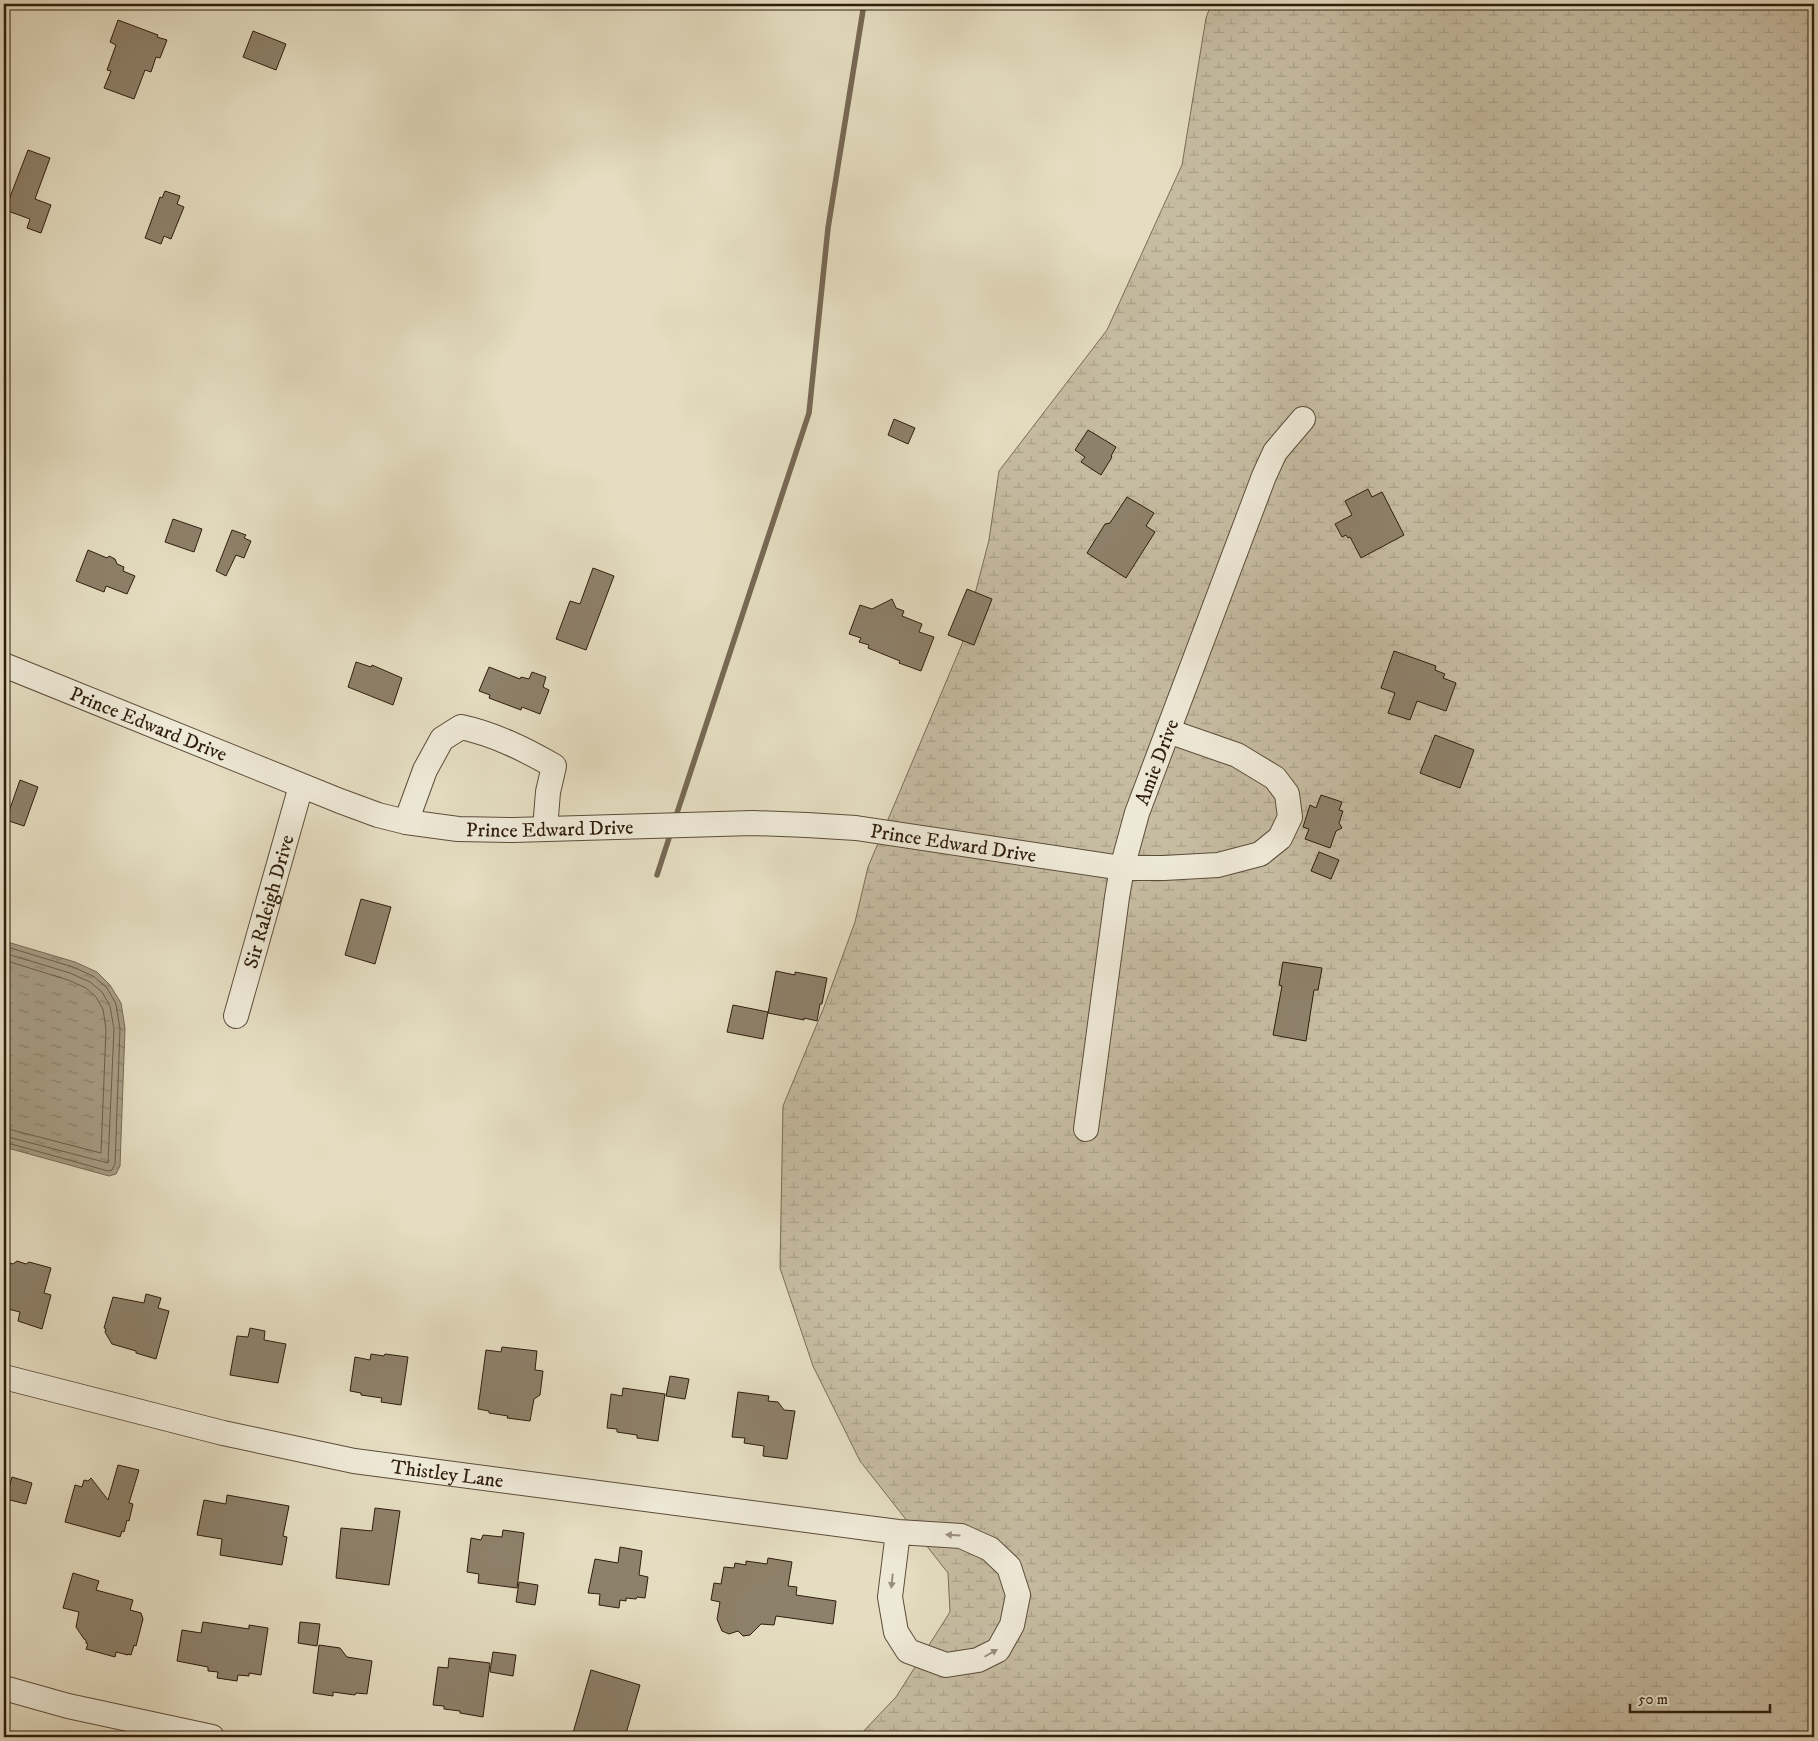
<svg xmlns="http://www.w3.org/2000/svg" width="1818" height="1741" viewBox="0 0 1818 1741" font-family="'IM FELL DW Pica',serif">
	<defs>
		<pattern id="wetland-marsh" width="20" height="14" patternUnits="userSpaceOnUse" patternTransform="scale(1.25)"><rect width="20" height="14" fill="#c6bca2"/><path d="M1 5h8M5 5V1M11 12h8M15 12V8" fill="none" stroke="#aaa18a"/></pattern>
		<pattern id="water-ripples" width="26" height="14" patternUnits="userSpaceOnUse" patternTransform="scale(1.25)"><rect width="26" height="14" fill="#a79c84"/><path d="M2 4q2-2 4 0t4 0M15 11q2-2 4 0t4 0" fill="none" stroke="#887f6a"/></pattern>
	</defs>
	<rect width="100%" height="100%" fill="#e5ddc1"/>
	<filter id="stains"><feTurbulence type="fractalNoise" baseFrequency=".004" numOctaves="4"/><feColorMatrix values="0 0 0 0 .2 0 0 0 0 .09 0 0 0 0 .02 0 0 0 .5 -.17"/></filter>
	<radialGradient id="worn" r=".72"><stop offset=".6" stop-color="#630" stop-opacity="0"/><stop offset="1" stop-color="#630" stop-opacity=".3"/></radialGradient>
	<path fill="url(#wetland-marsh)" stroke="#7a6c58" d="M1211,4h603v1733h-956l38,-40 54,-85 -2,-39 -88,-112 -47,-95 -33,-98 3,-162 41,-99 31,-85 13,-55 94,-223 27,-104 10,-69 108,-141 75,-165 24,-147z"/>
	<path fill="url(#water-ripples)" stroke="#776954" d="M4,941l71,21 22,10 13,13 11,18 4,25 -5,138 -4,8 -7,2 -105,-29z"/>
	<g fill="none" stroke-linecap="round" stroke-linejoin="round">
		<path stroke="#6b5c48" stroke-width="1" d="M4,946l69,21 20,9 14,12 9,16 4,25 -5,135 -3,6 -4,1 -104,-29
			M4,953l66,20 20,9 12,10 8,14 4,23 -6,134 -104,-27
			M4,960l64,20 18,8 10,9 7,12 3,20 -5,124 -97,-25"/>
		<path stroke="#776954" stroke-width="5.5" d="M675,819l134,-406 19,-185 36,-224
			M657,875l14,-43"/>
	</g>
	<path fill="#8e816b" stroke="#2f1d0d" d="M118,20l40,15 -1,2 10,3 -7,18 -4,-1 -5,15 -6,-2 -11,29 -30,-11 7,-17 -4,-1 9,-25 -6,-3z
		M253,31l33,13 -10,26 -33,-13z
		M28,150l22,8 -15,41 16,6 -10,28 -14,-5 3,-9 -25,-9z
		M165,191l15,5 -3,8 7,3 -13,32 -7,-3 -3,8 -16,-6 15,-41 2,1z
		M894,419l21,9 -7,16 -20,-9z
		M1088,430l28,17 -5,9 1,1 -11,18 -20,-13 4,-5 -10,-7z
		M1368,489l4,8 10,-5 22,43 -43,23 -11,-21 -2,1 -2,-3 -4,2 -7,-13 17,-9 -7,-14z
		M1127,497l27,16 -8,13 9,6 -29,46 -39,-25 18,-29 5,-1z
		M173,519l29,10 -8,23 -29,-10z
		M232,530l14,5 -2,3 7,3 -7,17 -8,-3 -10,21 -10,-5z
		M88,550l19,8 2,-2 6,3 2,5 7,3 -1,4 12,5 -8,18 -21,-8 -2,6 -28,-11z
		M593,568l21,8 -28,74 -30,-11 14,-38 10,3z
		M967,589l25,10 -18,46 -26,-10z
		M892,599l4,9 8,3 -2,5 20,8 -3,8 15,5 -13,34 -22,-8 1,-2 -32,-13 1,-3 -10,-3 2,-4 -12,-4 11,-29 12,4z
		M1394,651l42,15 -1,4 10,4 -2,4 13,5 -10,28 -29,-10 -7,19 -22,-7 7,-20 -14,-5z
		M356,662l15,5 1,-2 30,13 -9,27 -45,-18z
		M489,667l31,12 1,-2 8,2 3,-7 14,5 -3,10 6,3 -9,24 -18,-7 -1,3 -32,-12 1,-3 -11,-4z
		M1435,735l39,15 -14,38 -40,-15z
		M20,780l18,7 -14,39 -18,-6z
		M1321,795l21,7 -3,8 4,1 -4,12 3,5 -6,3 -6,17 -25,-9 4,-10 -6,-2 7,-22 6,3z
		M1319,852l20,8 -8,19 -20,-8z
		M361,899l30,8 -16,57 -30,-9z
		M1283,962l39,6 -4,22h-4l-8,51 -33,-6 9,-49 -3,-1z
		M776,971l19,4v-3l32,6 -5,26h-2l-3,17 -13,-3v2l-36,-7z
		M733,1005l35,7 -5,27 -36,-7z
		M4,1261l9,3 4,-3 9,3 3,-2 22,6 -7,25 7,2 -9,34 -24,-8 2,-9 -16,-4z
		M146,1294l15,4 -3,10 11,3 -13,48 -20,-6v-2l-24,-7 -7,-12 1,-3 -2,-1 9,-31 31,6z
		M250,1328l15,3 -1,9 22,4 -8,39 -48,-8 7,-39 11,1z
		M502,1347l35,4 -2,19 8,1 -3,24 -6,4 -4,22 -23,-3 1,-2 -19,-3v-2l-11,-2 8,-59 15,2z
		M371,1354l13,2 1,-2 23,3 -7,48 -20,-3 1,-4 -21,-3v-2l-11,-2 5,-34 15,3z
		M670,1376l19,3 -4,20 -19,-3z
		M623,1388l42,6 -7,47 -21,-3v-3l-20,-3v-3l-10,-1 4,-34 11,2z
		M738,1392l31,4 -1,5 10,1 6,8 11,1 -8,48 -24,-3 1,-10 -20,-3 1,-5 -13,-1z
		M118,1465l21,5 -10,33 4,1 -4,17 -2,-1 -3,12 -2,-1 -2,6 -55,-15 10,-37 7,2 2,-7 4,1 3,-3 17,22z
		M12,1477l20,6 -6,21 -20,-5z
		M227,1495l62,11 -6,30 4,1 -5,28 -62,-10 2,-16 -25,-4 7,-35 22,4z
		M375,1508l25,3 -11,74 -53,-7 5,-50 31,3z
		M503,1530l21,3 -7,55 -39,-5 1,-9 -12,-2 4,-34 10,2 2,-5 19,2z
		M620,1547l22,4 -3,24 9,2 -3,21 -8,-1 -1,2 -10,-1v3l-6,-1 -1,8 -20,-3 1,-11 -12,-1 7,-34 23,4z
		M768,1558l24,4 -4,24 9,1 -1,8 40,6 -3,23 -57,-8 -2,9 -13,-1 -11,11 -7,1 -5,-5 -9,3 -7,-3 -5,-12 3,-17 -9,-2 3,-17 7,1 3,-17 10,1 1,-5 11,2v-4l21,3z
		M73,1573l26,8 -3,9 37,10 -3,10 11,3 2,6 -7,27 -2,-1 -3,10 -3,-1v1l-12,-3 -1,5 -29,-8 2,-5 -2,-1v-3l-2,-1 -8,-12 3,-15 -16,-4z
		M519,1582l19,3 -3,20 -19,-3z
		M203,1622l46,7v-4l19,3 -7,47 -12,-2v3l-11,-1 -1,6 -20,-3 1,-6 -10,-1v-4l-31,-6 5,-31 19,3z
		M300,1622l20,2 -3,22 -19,-3z
		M319,1645l21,3 7,9 25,4 -5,33 -11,-1 -1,2 -22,-3v4l-20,-3z
		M493,1652l23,3 -3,21 -23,-4z
		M449,1658l41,5 -7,54 -23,-4v-2l-16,-2v-3l-11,-1 5,-38 10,1z
		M591,1670l49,15 -15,52h-16l-12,-3 -1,3h-9l-14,-4z"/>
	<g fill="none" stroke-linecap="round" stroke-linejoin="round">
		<defs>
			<g id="minor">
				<path id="s1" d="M4,665l336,136 38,14 28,7 52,7 55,1 240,-7 54,2 49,3 266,40h42l54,-3 42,-11 20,-16 10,-21 -3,-23 -12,-16 -38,-23 -69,-24"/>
				<path d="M406,822l19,-52 17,-31 19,-12c33,7 63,22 93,39l-6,26 -3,37"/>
				<path id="s2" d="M236,1016l65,-230"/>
				<path id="s3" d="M1086,1129l31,-232 5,-29 15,-55 127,-337 11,-24 28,-33"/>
				<path id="s4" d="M4,1377l219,56 131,28 544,71 63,4 29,13 19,18 9,28 -6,30 -14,25 -20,10 -32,5 -38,-14 -12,-19 -6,-35 8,-65"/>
				<path d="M4,1688l64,18 144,31"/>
			</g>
		</defs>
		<use href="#minor" stroke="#5c4d3a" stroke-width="26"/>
		<use href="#minor" stroke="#eee9d7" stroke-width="24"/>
	</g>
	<defs><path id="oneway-solid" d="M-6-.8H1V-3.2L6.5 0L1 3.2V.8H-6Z" transform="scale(1.25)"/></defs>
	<g fill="#988d7c">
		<use href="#oneway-solid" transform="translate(953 1535) rotate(-177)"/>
		<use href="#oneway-solid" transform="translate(892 1581) rotate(96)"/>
		<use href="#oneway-solid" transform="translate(991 1653) rotate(-30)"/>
	</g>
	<g text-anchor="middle" stroke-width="4" stroke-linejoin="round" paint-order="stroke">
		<g font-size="20" fill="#2f1d0d" stroke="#eee9d7">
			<text dy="7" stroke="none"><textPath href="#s1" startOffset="156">Prince Edward Drive</textPath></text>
			<text dy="7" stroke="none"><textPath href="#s3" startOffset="375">Amie Drive</textPath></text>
			<text dy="7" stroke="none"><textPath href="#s1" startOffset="576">Prince Edward Drive</textPath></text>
			<text dy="7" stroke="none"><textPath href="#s1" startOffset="981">Prince Edward Drive</textPath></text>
			<text dy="7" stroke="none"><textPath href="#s2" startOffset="119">Sir Raleigh Drive</textPath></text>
			<text dy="7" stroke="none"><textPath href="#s4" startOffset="454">Thistley Lane</textPath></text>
		</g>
	</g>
	<rect width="1818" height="1741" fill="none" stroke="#e5ddc1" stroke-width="20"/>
	<rect x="5" y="5" width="1808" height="1731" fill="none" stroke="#2f1d0d" stroke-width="2.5"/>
	<rect x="10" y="10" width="1798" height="1721" fill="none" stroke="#2f1d0d"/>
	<path d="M1630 1704v8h140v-8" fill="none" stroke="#2f1d0d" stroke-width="2.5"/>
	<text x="1638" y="1704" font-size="15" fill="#2f1d0d" stroke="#eee9d7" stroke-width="4" paint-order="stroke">50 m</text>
	<rect width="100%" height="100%" filter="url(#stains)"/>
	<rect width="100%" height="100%" fill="url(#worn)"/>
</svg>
